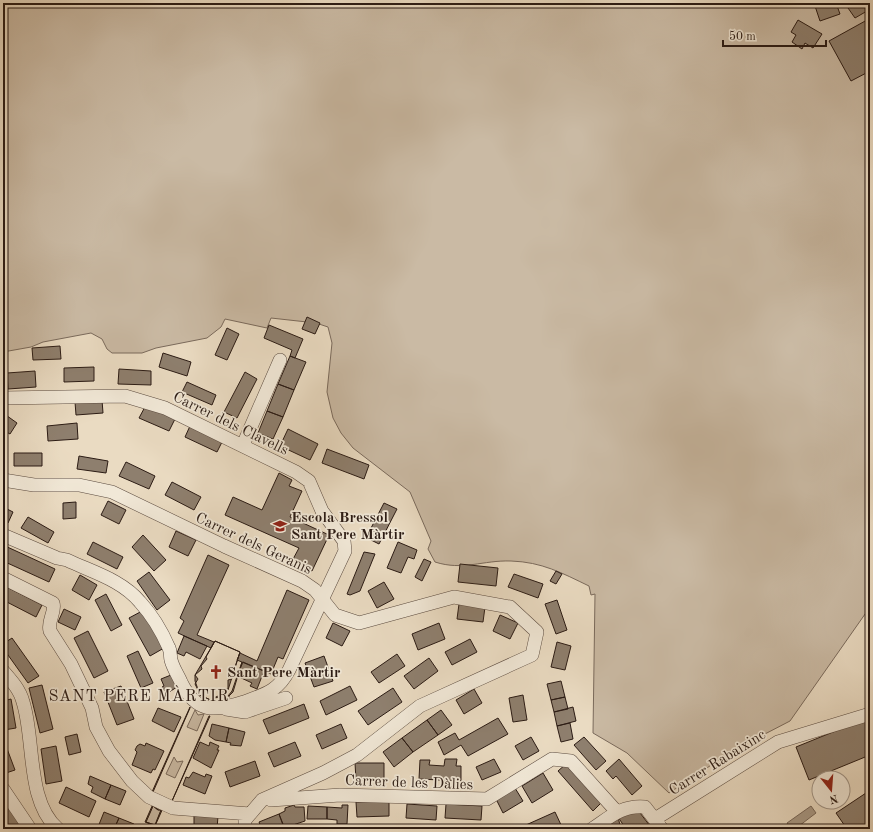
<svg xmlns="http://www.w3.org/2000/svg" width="873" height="832" viewBox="0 0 873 832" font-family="'Old Standard TT',serif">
	<rect width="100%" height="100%" fill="#eadbc2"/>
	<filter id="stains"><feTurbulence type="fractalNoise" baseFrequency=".005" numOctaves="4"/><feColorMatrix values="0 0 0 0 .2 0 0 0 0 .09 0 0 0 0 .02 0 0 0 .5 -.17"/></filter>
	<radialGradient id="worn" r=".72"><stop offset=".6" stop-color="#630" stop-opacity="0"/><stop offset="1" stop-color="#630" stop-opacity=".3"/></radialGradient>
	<path fill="#cabaa4" stroke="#7a6a5c" d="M3,3h867v604l-80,114 -56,29 -65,43 -42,-40 -34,-20 2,-139 -4,1 -2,-9c-27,-13 -47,-24 -78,-25 -28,-1 -48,10 -76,1l-7,-13 3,-8 -21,-49 -57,-44 -12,-15 -8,-15 -6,-26 5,-49 -4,-16 -12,-4 -45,-5 -4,10 -42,-9 -4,8 -14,11 -51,10 -14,5h-30l-5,-4 -5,-10 -11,-6 -48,9 -12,5 -28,5z
		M195,710l3,5 6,-1 -7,17 -10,-4z
		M174,757l3,5 6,-1 -8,17 -9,-4z
		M153,806l5,4h3l-6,15 -9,-3z"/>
	<path fill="#a99a87" stroke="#776759" d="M811,806l5,7 -21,16h-4l-4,-6z"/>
	<path fill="#8e7f6e" stroke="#2b1b14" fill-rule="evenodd" d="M814,3h22l4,11 -20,7z
		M856,3h6l5,8 -12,7 -7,-10z
		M798,20l24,14 -9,14 -8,-5 -3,6 -10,-7 4,-7 -5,-3z
		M867,20l3,5v46l-19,10 -22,-40z
		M307,317l13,6 -5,11 -13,-5z
		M269,325l34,14 -8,19 -5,-2 2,-6 -28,-12z
		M227,328l12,6 -12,26 -12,-5z
		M60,346l1,13 -28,1 -1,-12z
		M163,353l28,9 -4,14 -28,-9z
		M290,356l16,6 -12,28 -16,-6z
		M94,367v14l-30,1v-14z
		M119,369l32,2v14l-33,-1z
		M35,371l1,16 -28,2 -1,-16z
		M245,372l12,7 -20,39 -13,-6z
		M187,382l29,13 -4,10 -30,-13z
		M278,384l16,6 -11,27 -16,-6z
		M102,400l1,13 -27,2 -1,-13z
		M146,405l29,14 -6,12 -30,-13z
		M267,411l16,6 -10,22 -15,-6z
		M3,413l14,10 -7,11 -7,-4z
		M77,423l1,16 -30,2 -1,-15z
		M190,426l33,14 -6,12 -32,-15z
		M288,429l30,15 -8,16 -30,-14z
		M327,449l42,16 -5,14 -42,-16z
		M14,453h28v13h-28z
		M79,456l29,5 -2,12 -29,-4z
		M126,462l29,14 -6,13 -30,-13z
		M279,473l13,7 -3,6 13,5 -12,26 39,18 -17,36 -20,-10 7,-13 -74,-33 8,-18 29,13z
		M172,482l29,15 -7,13 -29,-15z
		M108,501l18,9 -7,14 -18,-9z
		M76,502v16l-13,1v-16z
		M384,503l13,6 -18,35 -8,-4 4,-8 -5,-2z
		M3,507l10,5 -5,11 -5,-2z
		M28,517l26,15 -6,11 -27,-15z
		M176,531l20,9 -8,16 -19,-9z
		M143,535l23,25 -12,11 -22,-24z
		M93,542l30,15 -6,12 -30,-15z
		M398,542l19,8 -3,9 -6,-2 -7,16 -14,-5z
		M3,545l52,24 -6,13 -46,-21z
		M364,552l11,2 -15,37 -10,4 -3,-1z
		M208,555l21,10 -32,70 17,7 -3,6 -33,-15 6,-12 -4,-3z
		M424,559l7,3 -9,19 -7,-4z
		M460,564l38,4 -2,18 -38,-4z
		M556,571l6,3 -6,10 -6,-3z
		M149,572l21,28 -13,10 -20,-29z
		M514,574l29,10 -5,14 -30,-11z
		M80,575l17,10 -8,15 -17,-10z
		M384,582l10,17 -17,9 -9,-17z
		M3,585l39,20 -6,12 -33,-17z
		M287,590l22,10 -26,59 -5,-2 -7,17 -34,-14 3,-7 17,8z
		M106,594l16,31 -11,6 -16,-31z
		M557,600l10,30 -11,4 -11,-30z
		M459,604l26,3 -2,15 -26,-3z
		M64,609l17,8 -6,13 -17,-8z
		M144,610l20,38 -14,8 -21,-38z
		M500,615l18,8 -8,16 -17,-8z
		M333,623l17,8 -8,15 -16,-8z
		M439,623l6,16 -27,11 -6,-16z
		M88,631l20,40 -14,7 -20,-40z
		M184,636l23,10 -7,13 -14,-7 -2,4 -7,-3z
		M12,638l27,38 -11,7 -25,-35v-4z
		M470,639l7,13 -25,13 -7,-13z
		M215,641l25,11 -6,18h-2v9l-4,1v9h-4l-3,6 -8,3v3l-16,-7 2,-2 -4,-8 3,-5 -3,-4 7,-6 -1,-3 6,-7 -1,-2z
		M215,641l25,11 -12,38 -2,-1 -4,8 -9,1v3l-16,-7 2,-2 -4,-11v-6z
		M557,642l14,4 -6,24 -14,-3z
		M138,651l15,32 -12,5 -14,-32z
		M397,654l8,12 -26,17 -8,-11z
		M324,656l9,25 -19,6 -9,-24z
		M429,658l9,13 -24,18 -10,-13z
		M242,662l-9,30 -4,4v5l-1,-5 4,-5z
		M243,662l21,9 -7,18 -7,-3 2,-3 -15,-7z
		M171,675l6,12 -11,7 -4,-7 2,-1 -3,-7z
		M561,681l4,16 -14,3 -4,-16z
		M42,685l11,44 -13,4 -11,-45z
		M121,686l13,33 -17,6 -13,-33z
		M350,686l7,14 -31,15 -6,-14z
		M393,688l9,14 -34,23 -10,-14z
		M474,689l8,14 -18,11 -8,-14z
		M523,695l4,25 -14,2 -4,-24z
		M565,697l3,12 -14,3 -3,-12z
		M11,699l5,29 -12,2 -1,-29z
		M304,704l5,14 -40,16 -6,-14z
		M190,707v1l-37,84h-1z
		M573,707l3,14 -19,5 -3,-14z
		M158,708l23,9 -7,15 -22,-11z
		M441,710l11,15 -14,10 -11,-15z
		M209,716h1l-38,85z
		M870,717v38l-61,25 -13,-33z
		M498,718l10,16 -40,22 -7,-11 -17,10 -6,-13 17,-9 4,7z
		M427,720l11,15 -25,17 -11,-14z
		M570,723l3,16 -12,3 -4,-16z
		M212,724l17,4 -3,14 -11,-2 -6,-4z
		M341,724l6,14 -25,11 -6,-14z
		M229,728l16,4 -4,14 -11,-1 1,-2 -5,-1z
		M77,734l4,18 -12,3 -4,-18z
		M531,737l8,14 -16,9 -8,-14z
		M584,737l22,24 -10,9 -22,-25z
		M3,738l12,32 -12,4z
		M402,738l11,14 -19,15 -11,-15z
		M200,742l9,4 1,-4 9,4 -2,4h2l-8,18 -18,-10z
		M295,742l6,14 -27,11 -6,-14z
		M146,743l18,8 -9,19 -2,-1 -2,4 -19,-8 5,-13 -2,-2 2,-4 3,-2 5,2z
		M56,746l6,35 -16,3 -5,-35z
		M445,759h12l-1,7h5v15l-42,-2 1,-19h10l-1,5 15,1z
		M494,759l7,13 -19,8 -6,-13z
		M619,759l23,27 -10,9 -16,-19 -3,3 -7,-8z
		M255,761l5,15 -30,11 -5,-15z
		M355,763h29v17h-28z
		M566,764l35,39 -8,8 -35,-40z
		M193,772l12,5 1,-3 6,2 -7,18 -22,-9 3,-8 3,1z
		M543,773l10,17 -21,13 -10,-17z
		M90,776l21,9 -6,14 -14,-7 2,-5 -5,-3z
		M111,785l15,6 -6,14 -15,-6z
		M66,787l30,14 -7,16 -30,-14z
		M515,788l8,13 -20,12 -7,-14z
		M869,791l1,34 -7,4h-16l-11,-16z
		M3,795l22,34h-18l-4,-6z
		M389,801v15l-32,1 -1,-15z
		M153,804l4,5 6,-1 -8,18 -10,-4zM153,806l5,4h3l-6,15 -9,-3z
		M407,804l30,2 -1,14 -30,-2z
		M446,804l36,2 -1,14 -36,-2z
		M294,805l1,2h9l1,14 -21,7 -5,-14 6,-3v-3z
		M342,805h6l-1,19h-10v-4l-10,-1v-12l15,1z
		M308,806l19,1v12h-20z
		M637,809l13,17 -5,3h-19l-8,-12z
		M104,812l15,6 -5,11h-12l-4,-2z
		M555,812l7,15 -5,2h-40z
		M279,814l6,15h-23l-3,-7z
		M194,816h24l-1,13h-23z
		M618,817l3,12h-22z
		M119,818l15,6 -3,5h-17z"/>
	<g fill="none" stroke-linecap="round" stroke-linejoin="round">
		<defs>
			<path id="minor" d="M3,398l122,-2 40,12 131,64 13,9 13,30 22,30 1,10 -56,119c-11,21 -23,24 -45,32 -30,10 -48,11 -63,-20 -3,-7 -8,-14 -10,-22 -1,-4 0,-8 -2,-12 -7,-16 -17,-33 -29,-46 -18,-22 -48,-30 -73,-42l-10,-2 -54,-23
				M243,445l37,-85
				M3,480l31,5h45l33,7 112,54 78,35 13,9 20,25 24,8 95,-26 56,10 27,25 -5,23 -112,51 -63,49 -34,18 -61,27 -17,20v9
				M3,578l50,25c3,9 -6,18 -3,28l21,33 21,44 4,19 13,24 23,30 17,16 24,11 77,6
				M3,671c8,9 17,19 20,31 12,37 3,100 35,127
				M226,709l19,3 41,-14
				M3,789l27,40
				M271,800l69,-5 147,4 65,-40 19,2 46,51
				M655,819l123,-77 92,-28
				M592,829c18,-12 30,-24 53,-22l17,22"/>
		</defs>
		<use href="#minor" stroke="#5b4b40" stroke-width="14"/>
		<use href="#minor" stroke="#f1e8d7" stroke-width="13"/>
	</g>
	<defs>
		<symbol id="school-bare" viewBox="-9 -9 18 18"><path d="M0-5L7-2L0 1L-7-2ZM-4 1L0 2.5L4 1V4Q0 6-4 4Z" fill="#8f2418" stroke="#f1e8d7" stroke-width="2.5" paint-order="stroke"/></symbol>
		<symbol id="church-bare" viewBox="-9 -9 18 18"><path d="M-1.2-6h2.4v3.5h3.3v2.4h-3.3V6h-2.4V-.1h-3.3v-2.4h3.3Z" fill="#8f2418" stroke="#f1e8d7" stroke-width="2.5" paint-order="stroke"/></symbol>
	</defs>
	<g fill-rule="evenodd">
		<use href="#school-bare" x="270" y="516" width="20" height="20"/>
		<use href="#church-bare" x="206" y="662" width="20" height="20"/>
	</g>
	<g text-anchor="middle" stroke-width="3.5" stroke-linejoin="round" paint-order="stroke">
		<g font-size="15" fill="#2b1b14" stroke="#f1e8d7">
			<text transform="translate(231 423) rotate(26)" y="5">Carrer dels Clavells</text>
			<text transform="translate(254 543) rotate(25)" y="5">Carrer dels Geranis</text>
			<text transform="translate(717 762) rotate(-32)" y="5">Carrer Rabaixinc</text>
			<text transform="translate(409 782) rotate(2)" y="5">Carrer de les Dàlies</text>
		</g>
		<g font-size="15" font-weight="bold" fill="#2b1b14" stroke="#f1e8d7" text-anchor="start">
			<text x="291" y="522">Escola Bressol<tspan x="291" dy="17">Sant Pere Màrtir</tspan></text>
			<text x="227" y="677">Sant Pere Màrtir</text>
		</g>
		<g font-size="16" letter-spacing="1" fill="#2b1b14" stroke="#f1e8d7">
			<text x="139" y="701">SANT PERE MÀRTIR</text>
		</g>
	</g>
	<rect width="873" height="832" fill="none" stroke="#eadbc2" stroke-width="16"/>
	<rect x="4" y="4" width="865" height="824" fill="none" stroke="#2b1b14" stroke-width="2"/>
	<rect x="8" y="8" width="857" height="816" fill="none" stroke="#2b1b14"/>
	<g transform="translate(831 790) rotate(163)"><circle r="19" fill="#f1e8d7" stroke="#a29689"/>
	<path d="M0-3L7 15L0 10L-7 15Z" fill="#8f2418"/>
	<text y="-6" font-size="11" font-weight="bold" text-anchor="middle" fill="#2b1b14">N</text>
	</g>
	<path d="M723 40v6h103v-6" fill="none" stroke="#2b1b14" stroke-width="2"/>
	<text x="729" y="40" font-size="12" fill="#2b1b14" stroke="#f1e8d7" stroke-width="3" paint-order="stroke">50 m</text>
	<rect width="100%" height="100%" filter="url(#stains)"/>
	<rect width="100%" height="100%" fill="url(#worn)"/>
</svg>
